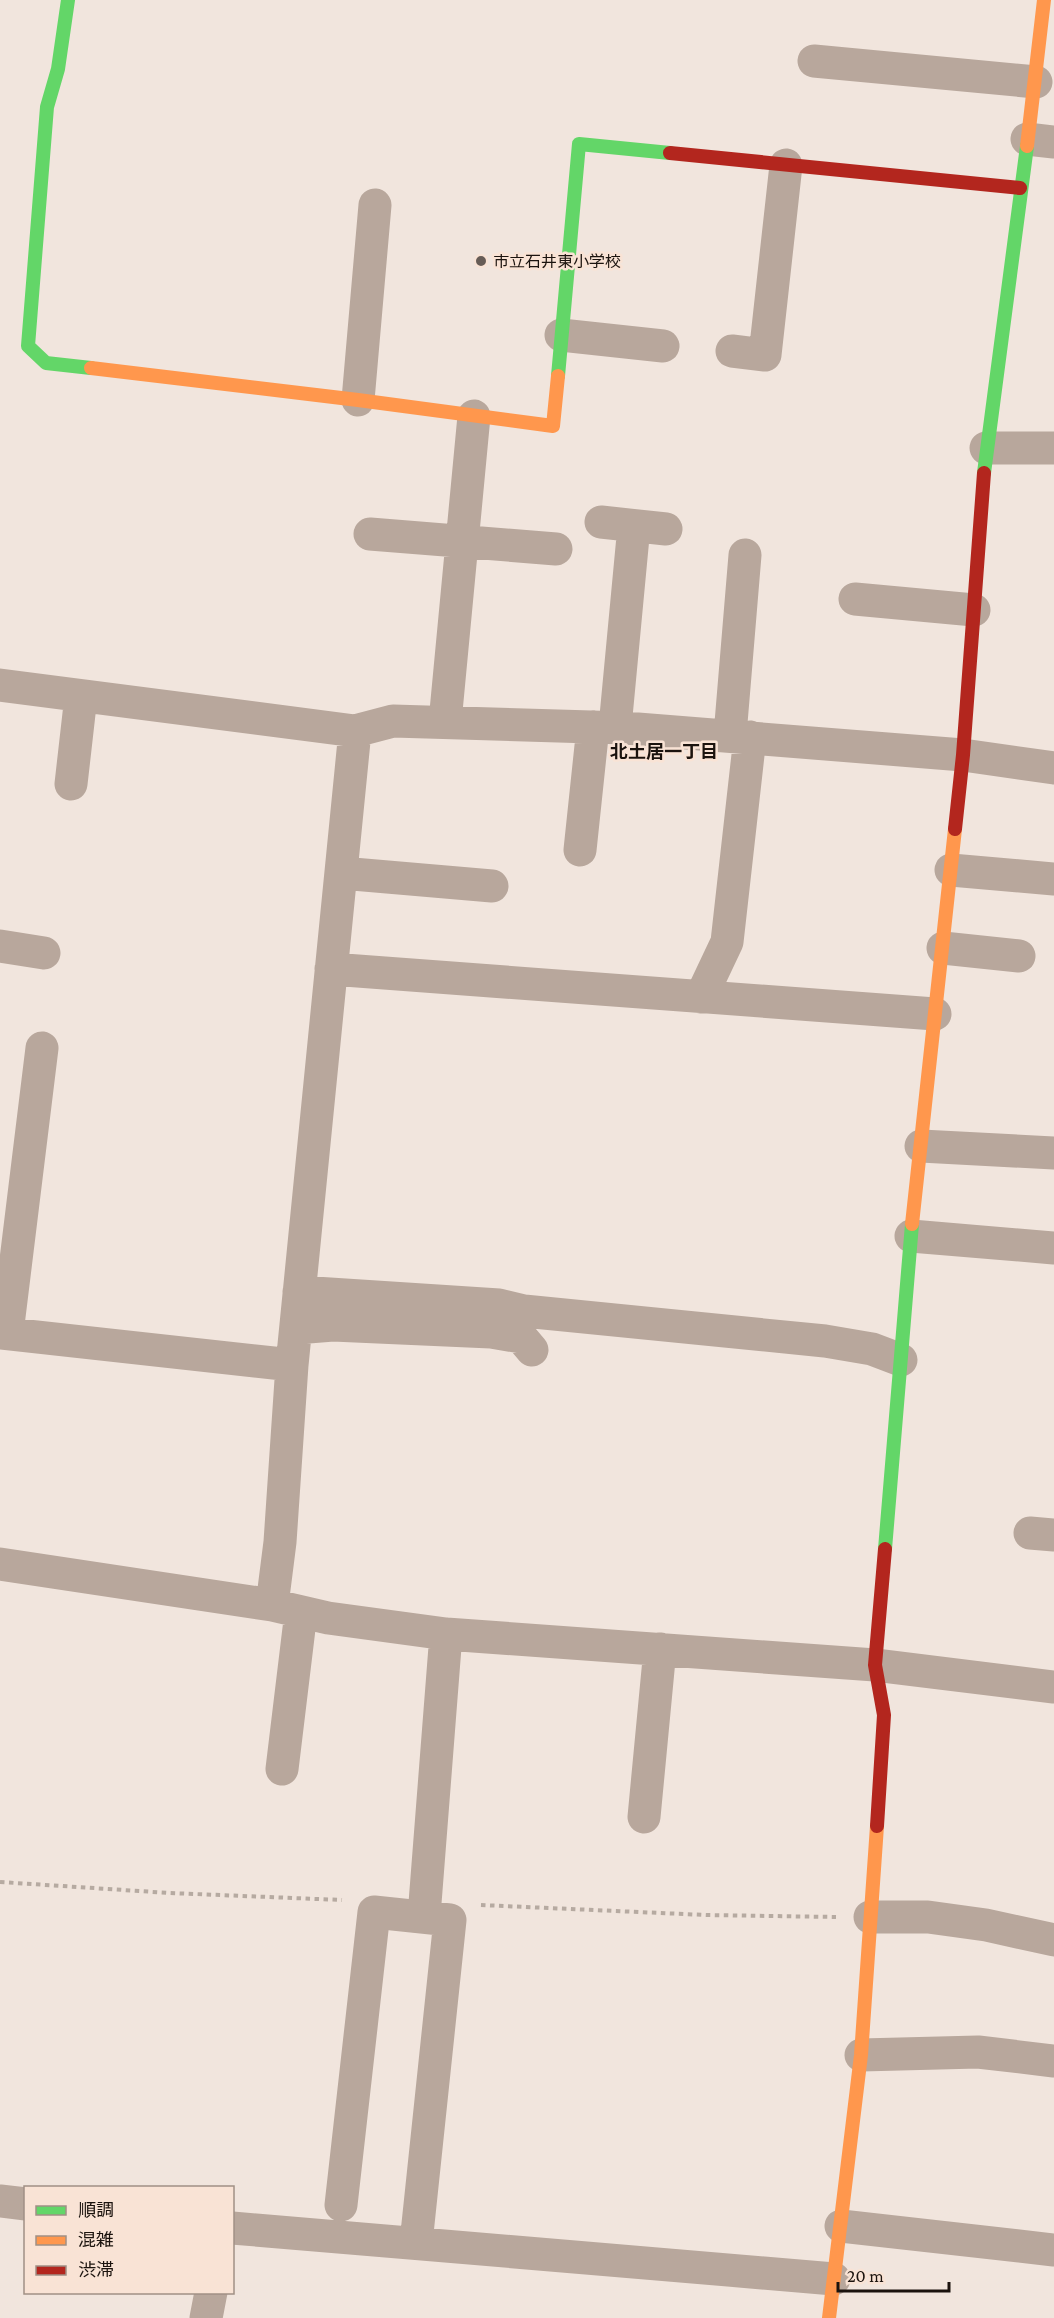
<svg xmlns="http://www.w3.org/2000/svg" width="1054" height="2318" viewBox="0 0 1054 2318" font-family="'Crimson Pro','Noto Sans JP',serif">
	<rect width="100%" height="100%" fill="#f1e5dd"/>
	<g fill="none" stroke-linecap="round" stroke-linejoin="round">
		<path stroke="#b6aaa1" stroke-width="4" stroke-dasharray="4.5 4.5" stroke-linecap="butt" d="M0,1882l170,11 172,7
			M481,1905l225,10 130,2"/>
		<path stroke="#b8a79c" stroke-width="33" d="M814,61l222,21
			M1027,139l27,3
			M561,335l102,11
			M732,351l33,4 21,-190
			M358,400l17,-195
			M986,448h68
			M601,522l65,7
			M370,534l186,15
			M855,599l119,11
			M0,685l355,46 38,-10 232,7 338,27 91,13
			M445,722l29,-306
			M615,727l19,-201
			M730,735l15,-180
			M71,784l10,-88
			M580,850l13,-123
			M951,870l103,9
			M341,873l151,13
			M0,946l44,7
			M943,948l76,8
			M331,969l604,45
			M701,997l26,-55 23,-205
			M921,1146l133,7
			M911,1236l143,12
			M299,1292l200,13 25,6 301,30 47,8 29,11
			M296,1328l37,-3 158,7 30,5 11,13
			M0,1333l292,32
			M7,1333l35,-285
			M1030,1533l24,2
			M0,1564l272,41 56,13 118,16 429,31 179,22
			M272,1605l8,-63 12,-177 63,-634
			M282,1769l19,-157
			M644,1817l16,-168
			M424,1916l22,-282
			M870,1917h58l58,8 68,15
			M861,2055l117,-3 76,9
			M0,2201l26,3
			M341,2205l33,-293 76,8 -34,323
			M841,2226l213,24
			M232,2228l602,51
			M206,2318l5,-26"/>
		<path stroke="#63d668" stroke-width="14" d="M68,0l-10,69 -11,38 -19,239 18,17 45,5
			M558,376l21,-232 91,9
			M984,473l43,-327
			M885,1549l27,-325"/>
		<path stroke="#ff974d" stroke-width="14" d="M1027,146l17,-146
			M91,368l267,32 195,26 5,-50
			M912,1224l43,-395
			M829,2318l32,-263 16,-229"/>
		<path stroke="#b3261e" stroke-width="14" d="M670,153l350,35
			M955,829l8,-74 21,-282
			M877,1826l7,-111 -9,-50 10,-116"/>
	</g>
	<circle fill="#665c56" stroke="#f9e3d5" stroke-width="2" cx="481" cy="261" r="6"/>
	<g text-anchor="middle" stroke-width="5" stroke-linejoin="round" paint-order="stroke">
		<g font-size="16" fill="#1b130e" stroke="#f9e3d5" text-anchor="start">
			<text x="493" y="267">市立石井東小学校</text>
		</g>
		<g font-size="18" font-weight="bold" fill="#1b130e" stroke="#f9e3d5">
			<text x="664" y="758">北土居一丁目</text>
		</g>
	</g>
	<rect x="24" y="2186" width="210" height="108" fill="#f9e3d5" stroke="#a09085" stroke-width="1.5"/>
	<rect x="36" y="2206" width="30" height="9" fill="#63d668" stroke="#a09085" stroke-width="1.5"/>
	<text x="78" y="2216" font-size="18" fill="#1b130e">順調</text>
	<rect x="36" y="2236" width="30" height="9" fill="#ff974d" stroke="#a09085" stroke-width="1.5"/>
	<text x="78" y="2246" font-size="18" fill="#1b130e">混雑</text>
	<rect x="36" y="2266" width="30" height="9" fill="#b3261e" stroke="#a09085" stroke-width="1.5"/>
	<text x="78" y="2276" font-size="18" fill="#1b130e">渋滞</text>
	<path d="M838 2282v9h111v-9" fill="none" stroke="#1b130e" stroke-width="3"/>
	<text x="847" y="2282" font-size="18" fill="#1b130e" stroke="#f9e3d5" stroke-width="4.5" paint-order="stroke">20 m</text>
</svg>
